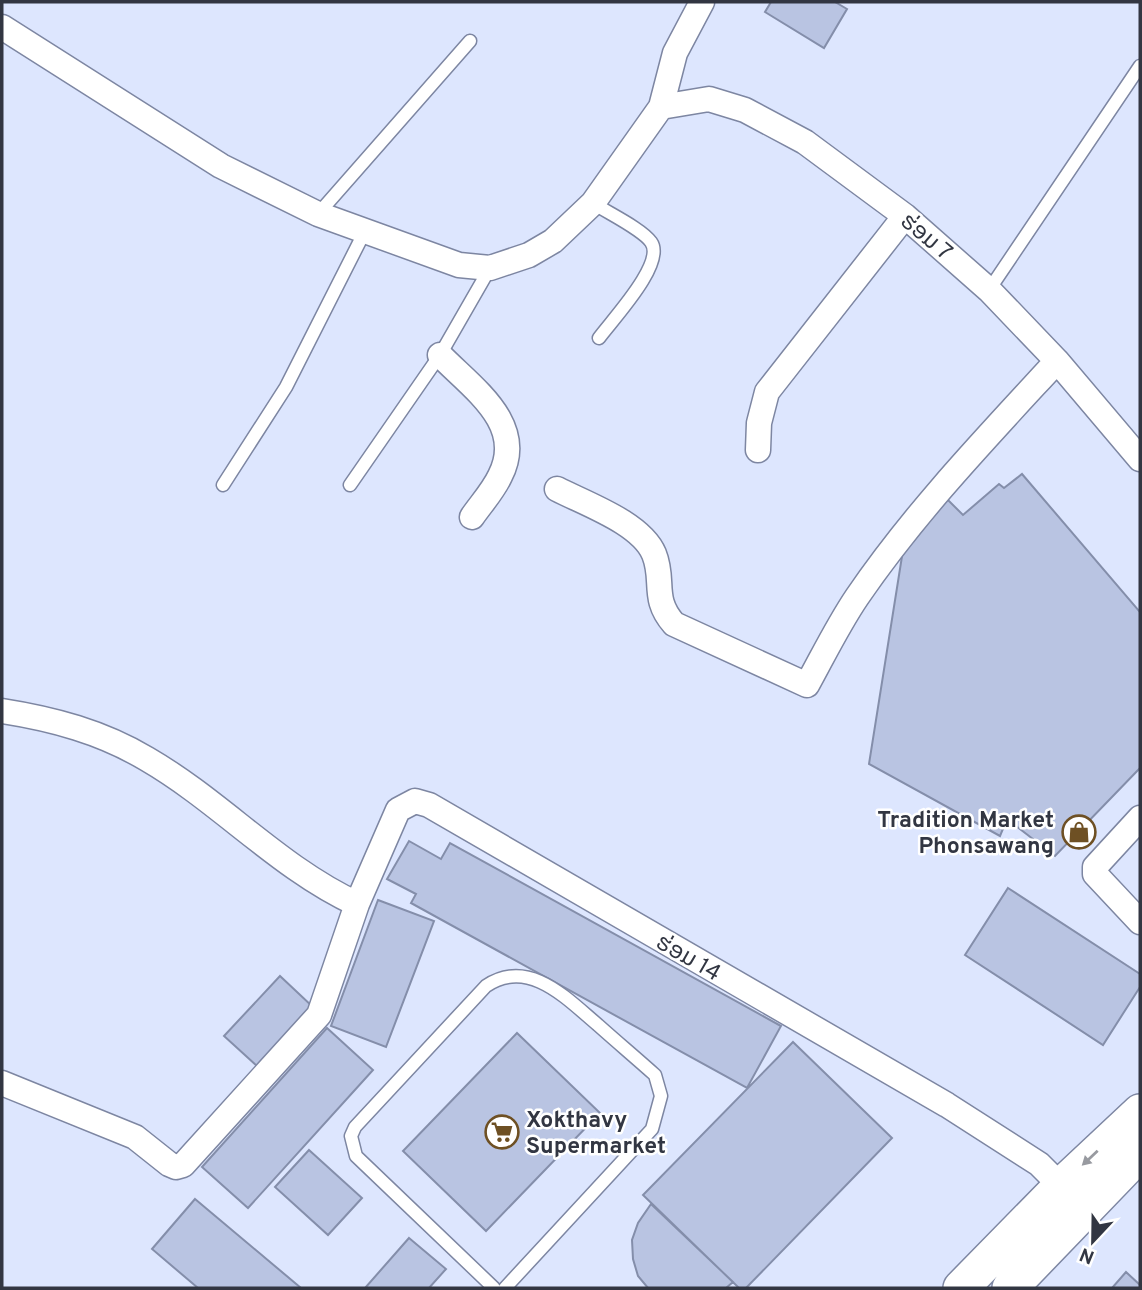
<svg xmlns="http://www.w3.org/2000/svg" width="1142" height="1290" viewBox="0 0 1142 1290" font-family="Overpass,'Noto Sans Lao',sans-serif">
	<rect width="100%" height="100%" fill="#dde6fe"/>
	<path fill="#b9c4e2" stroke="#848eaa" stroke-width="2" d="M771,2h64l12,7 -23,39 -59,-36z
		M1022,474l118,138v156l-85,88 -48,-37 -7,17 -131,-72 34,-214 41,-54 19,19 36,-31 5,4z
		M409,841l32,18 9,-16 331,183 -34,62 -336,-185 5,-9 -29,-15z
		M1008,888l132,86v13l-37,58 -138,-90z
		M378,900l56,21 -48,126 -55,-21z
		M280,976l33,31 -55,60 -34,-31z
		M327,1028l46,42 -125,138 -46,-41z
		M517,1033l83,80 -114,118 -83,-80z
		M793,1042l99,96 -146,150h-7l-96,-93z
		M309,1150l53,48 -34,37 -53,-48z
		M195,1199l106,89h-103l-46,-39z
		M651,1204l82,78 -7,6h-78l-10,-12 -5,-17 -1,-19 6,-17z
		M409,1238l37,31 -17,19h-64z
		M1126,1272l14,13v3h-28z"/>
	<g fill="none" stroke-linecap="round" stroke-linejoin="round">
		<defs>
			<path id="lane" d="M593,203c15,10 49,26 58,39 15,21 -38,77 -52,96
				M318,214l152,-173
				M989,290l151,-224
				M223,485l63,-98 78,-154
				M350,485l90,-130 50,-87
				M494,1288l-138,-132 -5,-20 4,-9 131,-141c43,-29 81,13 112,39 19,17 38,33 57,50l6,21 -9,33 -147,159"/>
			<path id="street" d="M2,27l219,139 97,48 141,51 31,3 39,-13 24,-14 40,-38 68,-96 14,-54 27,-51
				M661,107l48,-8 36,11 60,32 100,74 84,74 68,71 83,98
				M440,355c32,33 87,69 60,121 -7,15 -19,28 -28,41
				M758,450l1,-27 8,-31 138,-176
				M557,489c29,15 84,34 97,65 11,27 -3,44 20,70l133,61c16,-29 31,-60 50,-88 58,-85 130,-160 200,-236
				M2,711c51,8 100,21 145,48 74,43 132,109 210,145
				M1140,818l-45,49v7l45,48
				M2,1083l133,54 34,27 7,3 7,-2 136,-150 38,-111 41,-94 17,-9 14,4 518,300 92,59 22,22"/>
			<path id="secondary" d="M961,1288l100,-102 79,-74
				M1010,1288l130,-135"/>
		</defs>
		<use href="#lane" stroke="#7d86a2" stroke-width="15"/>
		<use href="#street" stroke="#7d86a2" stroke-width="27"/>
		<use href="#secondary" stroke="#7d86a2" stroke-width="38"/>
		<use href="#lane" stroke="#fff" stroke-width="12"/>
		<use href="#street" stroke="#fff" stroke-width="24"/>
		<use href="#secondary" stroke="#fff" stroke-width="35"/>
	</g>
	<defs><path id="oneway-solid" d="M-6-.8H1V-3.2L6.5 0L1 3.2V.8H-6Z" transform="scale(1.75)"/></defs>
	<use fill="#989aa0" href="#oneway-solid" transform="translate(1090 1158) rotate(137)"/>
	<defs>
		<symbol id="shop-ring" viewBox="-11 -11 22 22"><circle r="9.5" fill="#fff" stroke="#6e5024" stroke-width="1.5"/><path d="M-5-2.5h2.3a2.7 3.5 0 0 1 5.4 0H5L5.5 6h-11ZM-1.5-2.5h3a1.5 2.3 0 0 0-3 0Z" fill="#6e5024"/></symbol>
		<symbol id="supermarket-ring" viewBox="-11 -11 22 22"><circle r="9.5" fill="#fff" stroke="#6e5024" stroke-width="1.5"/><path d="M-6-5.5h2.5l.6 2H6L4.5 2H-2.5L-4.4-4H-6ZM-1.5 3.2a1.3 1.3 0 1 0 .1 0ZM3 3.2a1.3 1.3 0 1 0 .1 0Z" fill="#6e5024"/></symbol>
	</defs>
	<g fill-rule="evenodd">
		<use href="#shop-ring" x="1060" y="813" width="38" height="38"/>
		<use href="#supermarket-ring" x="483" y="1113" width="38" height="38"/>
	</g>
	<g text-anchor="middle" stroke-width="5" stroke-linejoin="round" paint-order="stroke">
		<g font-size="23" fill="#323642" stroke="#fff">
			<text transform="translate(927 236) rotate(40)" y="8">ຮ່ອມ 7</text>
			<text transform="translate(689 957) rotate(30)" y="8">ຮ່ອມ 14</text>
		</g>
		<g font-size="23" font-weight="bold" fill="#323642" stroke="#fff" text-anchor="end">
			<text x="1054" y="827">Tradition Market<tspan x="1054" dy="26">Phonsawang</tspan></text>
			<text x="526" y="1127" text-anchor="start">Xokthavy<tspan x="526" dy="26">Supermarket</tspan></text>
		</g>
	</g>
	<rect width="1142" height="1290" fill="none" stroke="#323642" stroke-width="7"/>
	<g transform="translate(1093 1241) rotate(202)" stroke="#ffffff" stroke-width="5" paint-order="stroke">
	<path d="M0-5L12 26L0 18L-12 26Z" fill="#323642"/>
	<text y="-10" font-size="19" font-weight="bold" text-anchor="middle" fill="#323642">N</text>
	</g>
</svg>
